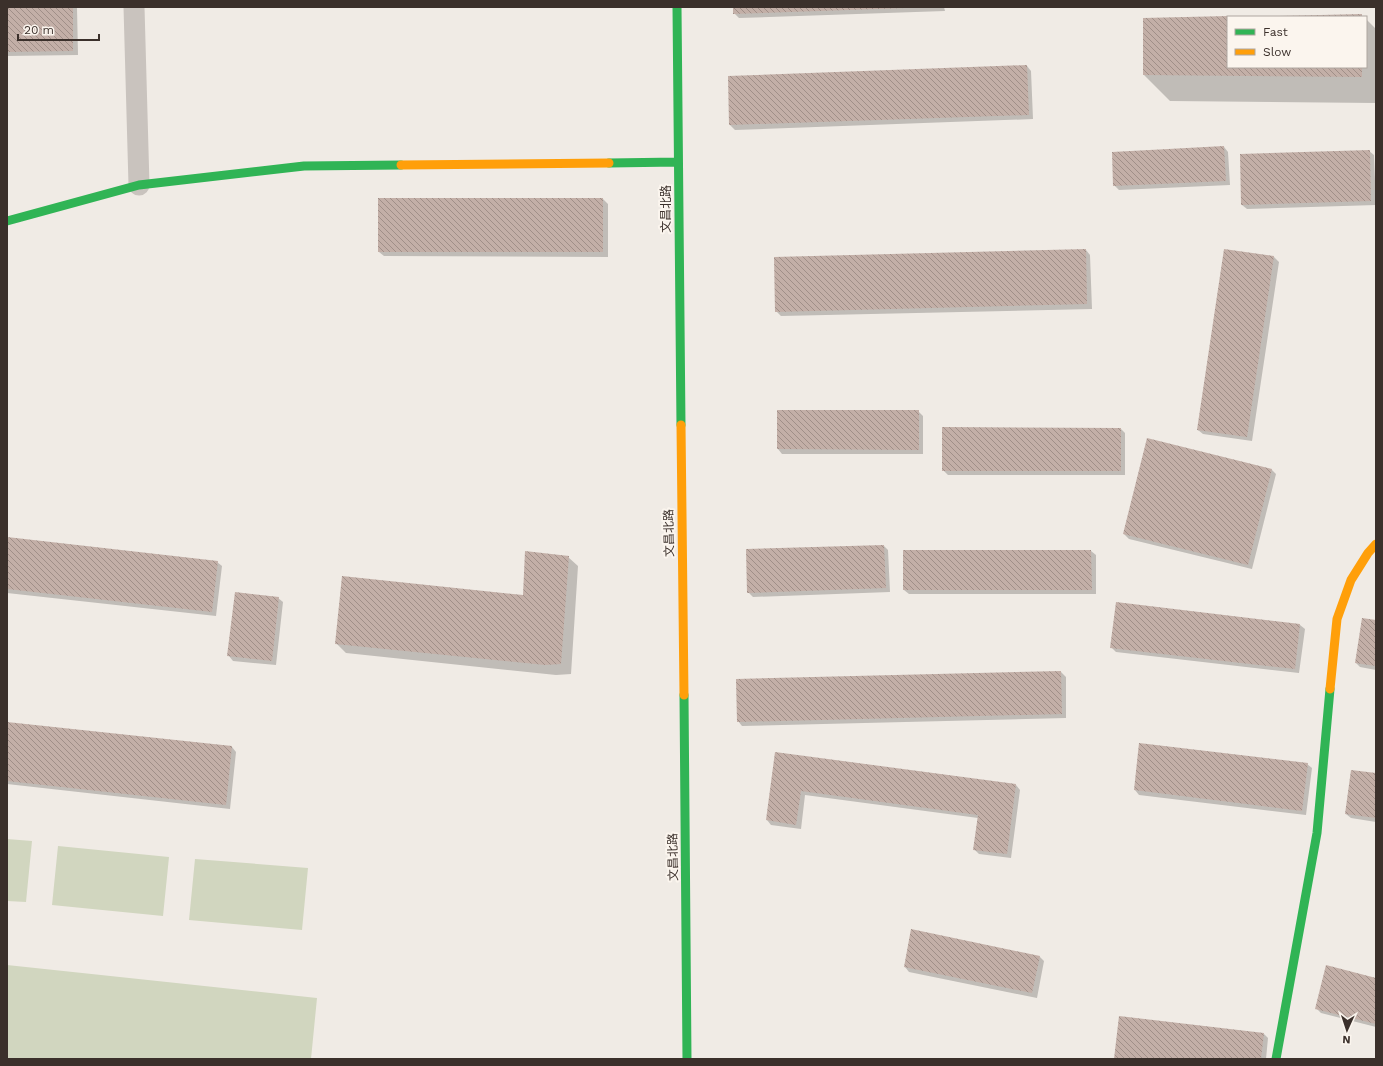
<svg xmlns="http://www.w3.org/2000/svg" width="1383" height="1066" viewBox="0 0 1383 1066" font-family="'Work Sans','Noto Sans SC',sans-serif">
	<defs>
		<pattern id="building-back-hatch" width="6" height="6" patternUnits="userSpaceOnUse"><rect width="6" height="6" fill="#c3afa7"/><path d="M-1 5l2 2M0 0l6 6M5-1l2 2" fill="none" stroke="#a08f88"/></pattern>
	</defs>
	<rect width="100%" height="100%" fill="#f0ebe5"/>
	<path fill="#d1d6bf" d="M7,839l25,2 -6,61 -19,-1z
		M58,846l111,11 -6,59 -111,-11z
		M195,859l113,9 -6,62 -113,-10z
		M7,965l310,33 -6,61h-304z"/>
	<path fill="#0003" d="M7,7h70l1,48 -71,1z
		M734,7h210l1,4 -206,7 -5,-5z
		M1228,17v50h138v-48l10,10v74l-206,-2 -26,-26z
		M1027,66l4,5 2,48 -298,11 -5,-5 -1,-48z
		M1224,147l4,5 2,33 -111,5 -5,-5z
		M1369,151l5,4 2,50 -129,4 -5,-4z
		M603,199l5,5v53l-224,-1 -5,-4z
		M1086,250l4,5 2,54 -311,7 -5,-5z
		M1225,250l49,7 5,5 -27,179 -49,-7 -5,-4z
		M918,411l5,5v38h-141l-4,-5z
		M1121,429l4,4v42h-177l-5,-5z
		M1271,469l5,5 -24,95 -123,-30 -5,-5z
		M7,538l210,24 5,4 -6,50 -209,-23z
		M884,546l4,4 2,42 -137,5 -5,-5z
		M904,551h187l5,4v39h-187l-5,-4z
		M568,557l10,9 -7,108 -15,1 -210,-22 -10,-10 188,-47z
		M278,598l5,4 -7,63 -43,-4 -4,-5z
		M1117,603l183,22 5,4 -6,44 -183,-21 -5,-5z
		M1376,621v49l-16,-3 -4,-4z
		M1061,672l5,5v41l-324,8 -4,-5z
		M7,723l225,24 4,5 -6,57 -223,-25z
		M1140,744l167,20 5,4 -6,47 -167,-20 -4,-5z
		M776,753l240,32 4,5 -9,68 -32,-4 -5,-5 4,-31 -173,-23 -4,34 -30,-4 -4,-5z
		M1376,774v48l-25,-4 -5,-4z
		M1039,956l5,5 -7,37 -128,-26 -4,-5z
		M1376,979v48l-55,-14 -5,-5z
		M1264,1034l4,4 -2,21h-151z"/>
	<path fill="url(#building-back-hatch)" d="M7,7h66v44l-66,1z
		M733,7h172v1l-172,6z
		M1362,14v3h-83v-1z
		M1228,16v51h134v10l-219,-2v-57z
		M1027,65l2,50 -300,10 -1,-49z
		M1224,146l2,35 -113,5 -1,-34z
		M1370,150l1,51 -130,4 -1,-51z
		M378,198h225v54h-225z
		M1086,249l1,55 -312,8 -1,-55z
		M1224,249l50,7 -27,181 -50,-7z
		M777,410h142v40l-142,-1z
		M942,427l179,1v43h-179z
		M1147,438l125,31 -24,96 -125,-31z
		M7,537l211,24 -6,51 -205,-23z
		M884,545l2,43 -139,5 -1,-44z
		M903,550h188l1,40h-189z
		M525,551l44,5 -8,108 -16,1 -210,-21 7,-68 181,19z
		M235,592l44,5 -7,64 -45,-5z
		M1116,602l184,22 -5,45 -185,-21z
		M1362,618l14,2v46l-21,-3z
		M1061,671l1,43 -325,8 -1,-43z
		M7,722l225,24 -6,59 -219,-24z
		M1139,743l169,20 -6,48 -168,-21z
		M775,752l241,32 -9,70 -34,-4 5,-35 -177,-24 -5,34 -30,-5z
		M1351,770l25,3v45l-31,-4z
		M911,929l129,27 -8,37 -128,-26z
		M1326,965l50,13v46l-61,-15z
		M1119,1016l145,17 -3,26h-147z"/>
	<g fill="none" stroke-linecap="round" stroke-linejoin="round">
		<path stroke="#c9c3be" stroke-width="21" d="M134,7l5,178"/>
		<path stroke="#30b455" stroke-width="9" d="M677,7l4,418
			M609,163l69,-1
			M7,221l132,-36 165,-19 97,-1
			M684,695l3,364
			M1276,1059l41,-226 13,-144"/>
		<path stroke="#ff9f0a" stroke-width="9" d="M401,165l208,-2
			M681,425l3,270
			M1330,689l7,-70 14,-39 17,-27 8,-9"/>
	</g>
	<g text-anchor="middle" stroke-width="4" stroke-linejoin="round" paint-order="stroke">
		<g font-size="12" fill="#3b302b" stroke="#fbf5ee">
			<text transform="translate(666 209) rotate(-90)" y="4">文昌北路</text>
			<text transform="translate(669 533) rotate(-91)" y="4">文昌北路</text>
			<text transform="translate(673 857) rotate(-91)" y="4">文昌北路</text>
		</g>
	</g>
	<rect width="1383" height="1066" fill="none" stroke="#3b302b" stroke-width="16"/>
	<rect x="1227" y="16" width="140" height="52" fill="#fbf5ee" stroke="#aea6a0"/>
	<rect x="1235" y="29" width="20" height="6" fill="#30b455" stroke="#aea6a0"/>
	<text x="1263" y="36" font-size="12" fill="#3b302b">Fast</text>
	<rect x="1235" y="49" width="20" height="6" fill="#ff9f0a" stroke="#aea6a0"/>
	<text x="1263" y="56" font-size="12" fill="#3b302b">Slow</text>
	<g transform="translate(1347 1030) rotate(183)" stroke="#fbf5ee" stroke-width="3" paint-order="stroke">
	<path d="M0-3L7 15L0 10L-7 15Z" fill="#3b302b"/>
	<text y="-6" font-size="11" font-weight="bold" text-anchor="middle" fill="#3b302b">N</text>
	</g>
	<path d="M18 34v6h81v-6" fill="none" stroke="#3b302b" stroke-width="2"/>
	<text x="24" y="34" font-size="12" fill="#3b302b" stroke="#fbf5ee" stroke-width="3" paint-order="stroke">20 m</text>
</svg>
